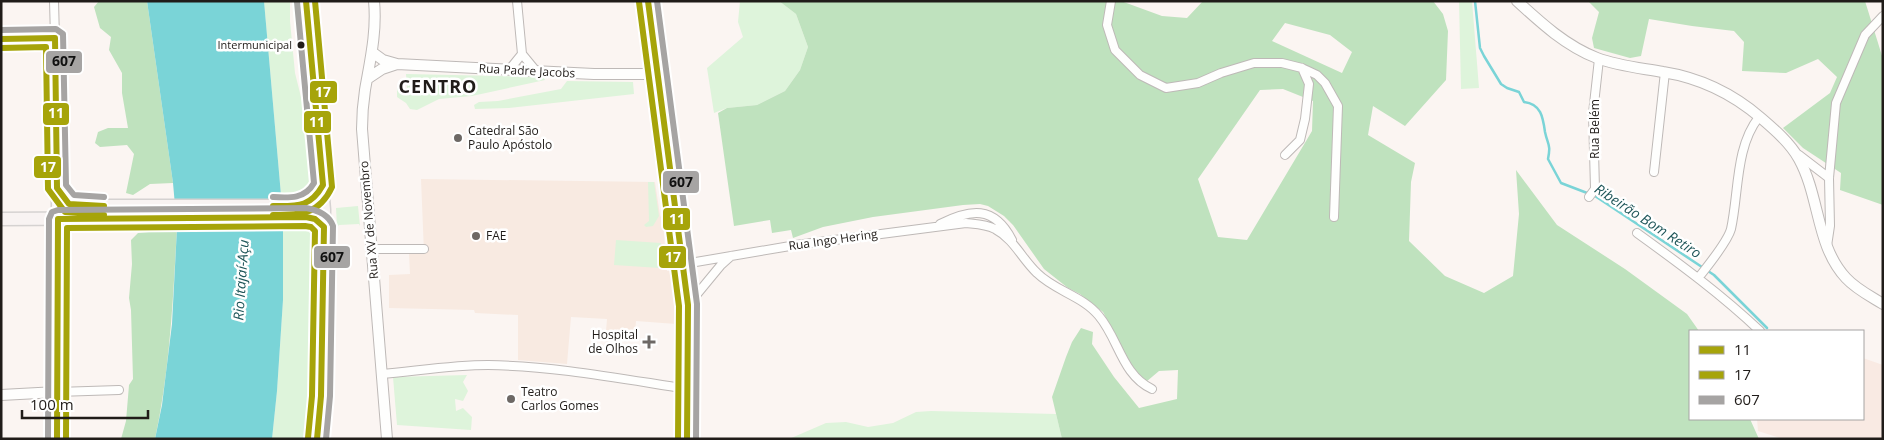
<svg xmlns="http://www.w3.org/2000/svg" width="1884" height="440" viewBox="0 0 1884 440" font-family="'Open Sans',sans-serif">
	<rect width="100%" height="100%" fill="#fbf5f2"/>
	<path fill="#f9eae3" d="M1863,358l20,7v74h-100l-25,-8 -1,-12h106z"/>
	<path fill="#f8eae1" d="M421,179l234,3 5,33 3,7 4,49h6l3,53 -40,-3 -1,12 -29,-2 1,-12 -36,-2 -4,47 -49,-4v-45l-43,-2 -1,-3 -85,-2v-33l21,-1 -1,-21h15z"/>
	<path fill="#def4db" d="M264,1h26v20l5,52 9,36 9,79v41l3,13 -5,164 -4,33h-35l5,-48 6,-91v-82z
		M740,1h39l17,13 12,33 -8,23 -15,21 -28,14 -30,3 -13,5 -7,-45 36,-31 -5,-15z
		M1459,1h13l7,87 -18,1z
		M406,74l133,3 5,1 1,2 -73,16 -33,3 -22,11 -7,-1 -4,-6 -9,-6v-9h10z
		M567,81l66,1 1,12 -125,14 -34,1 -1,-4 5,-3 19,-1 63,-12z
		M648,182h6l5,34 -6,10 -7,1 -2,-2 5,-4z
		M358,206l2,20 -1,-2 -20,1 -2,2 -1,-19z
		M616,240l45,3 -1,25 -46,-3z
		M467,375l-4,7 5,9 -5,10 -8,-2 1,12 7,-3 9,9 -1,13 -74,-5 -4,-48z
		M931,411l125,3 6,25h-273l37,-16 20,-1 22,5 25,-4 23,-11z"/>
	<path fill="#bfe2be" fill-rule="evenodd" d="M99,1h48l26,182 -23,1 -17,11 -7,-2 8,-39 -7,-9 -27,2 -5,-4 3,-11 10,-4h20l-6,-35v-20l-13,-23 2,-13 -11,-9 -6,-21z
		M779,1h342l41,15 25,2 16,-17h230l10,13 5,17 -2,49 -41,46 -32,-20 -5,29 47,28 -4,19 -2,59 36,35 39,17 29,-17 6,-62 -3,-44 41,55 68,44 62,45 12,17h-9v88h60l9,20h-697l-10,-42 14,-40 6,-15 9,-14 12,4 -1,12 22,33 25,31 38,-9 1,-29 -19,1 -13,11 -12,-11 -31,-59 -23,-18 -12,-6 -24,-19 -31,-44 -9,-9 -16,-10 -8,-2 -17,1 -90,12 -50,10 -30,11 -2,-8 -19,3 -2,-13 -36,6 -16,-113 9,-5 30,-3 28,-14 15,-21 8,-23 -12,-33zM1285,23l45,12 22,17 -10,21 -70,-32zM1283,89l30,12 -1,30 -65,109 -29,-3 -20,-58 62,-89z
		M1588,1h277l18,58v146l-43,-15 1,-17 -38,-25 -20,-20 47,-35 7,-16 -19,-18 -32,14 -44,-2 2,-29 -10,-11 -42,-5 -43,-7 -8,37 -11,2 -36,-10 -2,-10 7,-26z
		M153,225l24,3c-4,71 -7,141 -22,211h-34l5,-18 3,-36 4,-6 -2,-69 -2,-12 3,-34 -1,-24 7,-7 11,-1z"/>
	<path fill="#7ad4d7" d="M147,1h117l19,217v82l-6,91 -5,48h-117l7,-34 10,-81 5,-96 -4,-45z"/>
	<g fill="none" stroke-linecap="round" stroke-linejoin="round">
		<path stroke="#7ad4d7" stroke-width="2.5" d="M1475,1l5,47 4,8 17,28 6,4 12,4 5,10c17,2 19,15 21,30 3,14 6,12 3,27l13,24 34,13 119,79 53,53"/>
		<defs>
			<path id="minor" d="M54,1l1,37
				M517,1l5,53 14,17
				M1111,1l-4,24 8,25 25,25 26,13 32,-5 23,-10 33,-10h28l20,5 15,7 8,8 13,23 -4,111
				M509,70l13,-16
				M1285,155l15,-15 5,-21 4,-35 -7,-16
				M1799,155l30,23
				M1654,172l11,-100
				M1589,197l6,-8 -2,-76 6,-54
				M940,224c30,-15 54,-19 72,16
				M1637,233c43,31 85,62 123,98
				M1827,246l3,-20 -1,-48 7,-75 29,-68 18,-19
				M371,249h53
				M684,264l112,-19 170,-22c10,1 20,1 29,6 19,10 27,30 42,44 18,18 46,23 62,43 20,24 23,59 53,73
				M1699,277c8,-10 29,-37 32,-48 8,-36 4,-82 28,-112
				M688,305l33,-40 10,-9
				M381,374c35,-3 72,-9 107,-9 67,1 134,14 200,24
				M57,392l62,-2"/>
			<path id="tertiary" d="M374,1c3,31 -4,60 -9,89 -2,13 -3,26 -3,39l25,310
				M1517,1c24,22 49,45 80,57 21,8 44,10 66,14 38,6 69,21 98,46 14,12 29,25 38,41 21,38 17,87 47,119 10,11 24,18 37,26
				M372,52l11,8 14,4 197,10h64
				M367,79l15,-10 15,-5
				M1,395l56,-3"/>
			<path id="primary" d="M306,1l18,209 -3,186 -4,43
				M648,1l40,304 -1,134
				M1,39l54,-1 3,160 -1,241
				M58,189l8,13 11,4h226l13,-10 7,-11
				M1,219l305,-2 9,2 9,8"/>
		</defs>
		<use href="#minor" stroke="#beb9b7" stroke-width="10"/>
		<use href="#tertiary" stroke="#beb9b7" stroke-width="12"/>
		<use href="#primary" stroke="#d5d2d1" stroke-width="15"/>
		<use href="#minor" stroke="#fefefd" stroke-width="8"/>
		<use href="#tertiary" stroke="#fefefd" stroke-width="10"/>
		<use href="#primary" stroke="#f8f3f2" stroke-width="12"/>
		<defs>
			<path id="bus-1" d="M648,1l40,304 -1,134
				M1,39l54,-1 2,150 12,16 35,2
				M273,206c24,0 37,2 50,-21l-17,-184
				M57,439l1,-220 248,-2 9,2 9,8 -3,169 -4,43"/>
			<path id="bus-2" d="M639,2l40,304 -1,133
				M1,48l45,-1 2,142 17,23 39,3
				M273,215c27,0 46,0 59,-28l-17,-186
				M66,439l1,-211 238,-2 6,1 4,4 -3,165 -4,42"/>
			<path id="bus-3" d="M657,1l40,303 -1,135
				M1,30l55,-1 7,5 3,151 8,10 30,2
				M273,197c17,1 32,2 41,-14l-17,-181
				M48,439l1,-220 3,-7 6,-2 248,-2c11,2 23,7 27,18l-3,170 -4,43"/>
		</defs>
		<use href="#bus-1" stroke="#fff" stroke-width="10"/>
		<use href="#bus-2" stroke="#fff" stroke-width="10"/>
		<use href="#bus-3" stroke="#fff" stroke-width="10"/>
		<use href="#bus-1" stroke="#a6a40a" stroke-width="6"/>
		<use href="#bus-2" stroke="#a6a40a" stroke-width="6"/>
		<use href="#bus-3" stroke="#a6a4a3" stroke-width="6"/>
	</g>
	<circle fill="#201c19" stroke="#fff" stroke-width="2" cx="301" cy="45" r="4.5"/>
	<g fill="#6d6865" stroke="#fff" stroke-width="2">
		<circle cx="458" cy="138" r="5"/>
		<circle cx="476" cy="236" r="5"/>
		<path d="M646.5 334.5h5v5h5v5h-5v5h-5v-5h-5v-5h5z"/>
		<circle cx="511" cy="399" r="5"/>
	</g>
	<g text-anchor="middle" stroke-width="5" stroke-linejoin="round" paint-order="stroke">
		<g font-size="11" fill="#201c19" stroke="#fff" text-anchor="end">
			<text x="292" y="49">Intermunicipal</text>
		</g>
		<g font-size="12" fill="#201c19" stroke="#fff">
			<text transform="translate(527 71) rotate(3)" y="4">Rua Padre Jacobs</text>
			<text transform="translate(1595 129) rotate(-90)" y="4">Rua Belém</text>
			<text transform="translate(369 220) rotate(-95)" y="4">Rua XV de Novembro</text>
			<text transform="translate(833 240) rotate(-8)" y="4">Rua Ingo Hering</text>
		</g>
		<g font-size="12" fill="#201c19" stroke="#fff" text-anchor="start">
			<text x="468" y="135">Catedral São<tspan x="468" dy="14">Paulo Apóstolo</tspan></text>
			<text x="486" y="240">FAE</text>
			<text x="638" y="339" text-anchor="end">Hospital<tspan x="638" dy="14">de Olhos</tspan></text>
			<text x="521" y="396">Teatro<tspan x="521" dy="14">Carlos Gomes</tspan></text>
		</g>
		<g font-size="14" font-style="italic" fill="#20575a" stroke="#fff">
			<text transform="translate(1648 221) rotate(33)" y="5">Ribeirão Bom Retiro</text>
			<text transform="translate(241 280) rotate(-86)" y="5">Rio Itajaí-Açu</text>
		</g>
		<g font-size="18" font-weight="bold" letter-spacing="1" fill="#201c19" stroke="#fff">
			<text x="438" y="93">CENTRO</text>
		</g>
	</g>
	<g stroke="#fff" stroke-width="2">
		<rect x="45" y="50" width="38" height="24" rx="5" fill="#a6a4a3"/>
		<rect x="309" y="80" width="29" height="24" rx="5" fill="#a6a40a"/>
		<rect x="42" y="102" width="28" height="24" rx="5" fill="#a6a40a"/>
		<rect x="303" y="110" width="29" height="24" rx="5" fill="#a6a40a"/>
		<rect x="33" y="155" width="29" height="24" rx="5" fill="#a6a40a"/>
		<rect x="662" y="170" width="38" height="24" rx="5" fill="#a6a4a3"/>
		<rect x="662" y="207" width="29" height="24" rx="5" fill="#a6a40a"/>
		<rect x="313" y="245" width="38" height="24" rx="5" fill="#a6a4a3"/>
		<rect x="658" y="245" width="29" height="24" rx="5" fill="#a6a40a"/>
	</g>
	<g font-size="14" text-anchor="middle" font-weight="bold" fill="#fff">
		<text x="323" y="97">17</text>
		<text x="56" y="118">11</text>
		<text x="317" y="127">11</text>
		<text x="48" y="172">17</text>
		<text x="677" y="224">11</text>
		<text x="673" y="262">17</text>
	</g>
	<g font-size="14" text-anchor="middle" font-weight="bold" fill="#111">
		<text x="64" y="66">607</text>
		<text x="681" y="187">607</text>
		<text x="332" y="262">607</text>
	</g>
	<rect width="1884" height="440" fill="none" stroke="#201c19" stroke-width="5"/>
	<rect x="1689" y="330" width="175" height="90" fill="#ffffff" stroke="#a6a4a3"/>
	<rect x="1699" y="346" width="25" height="8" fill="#a6a40a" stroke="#a6a4a3"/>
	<text x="1734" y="355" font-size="15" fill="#201c19">11</text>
	<rect x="1699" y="371" width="25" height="8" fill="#a6a40a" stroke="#a6a4a3"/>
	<text x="1734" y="380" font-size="15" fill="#201c19">17</text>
	<rect x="1699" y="396" width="25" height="8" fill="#a6a4a3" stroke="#a6a4a3"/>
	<text x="1734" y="405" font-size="15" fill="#201c19">607</text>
	<path d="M22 410v8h126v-8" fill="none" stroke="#201c19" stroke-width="2.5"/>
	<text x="30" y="410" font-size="15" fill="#201c19" stroke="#ffffff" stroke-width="4" paint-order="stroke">100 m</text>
</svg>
